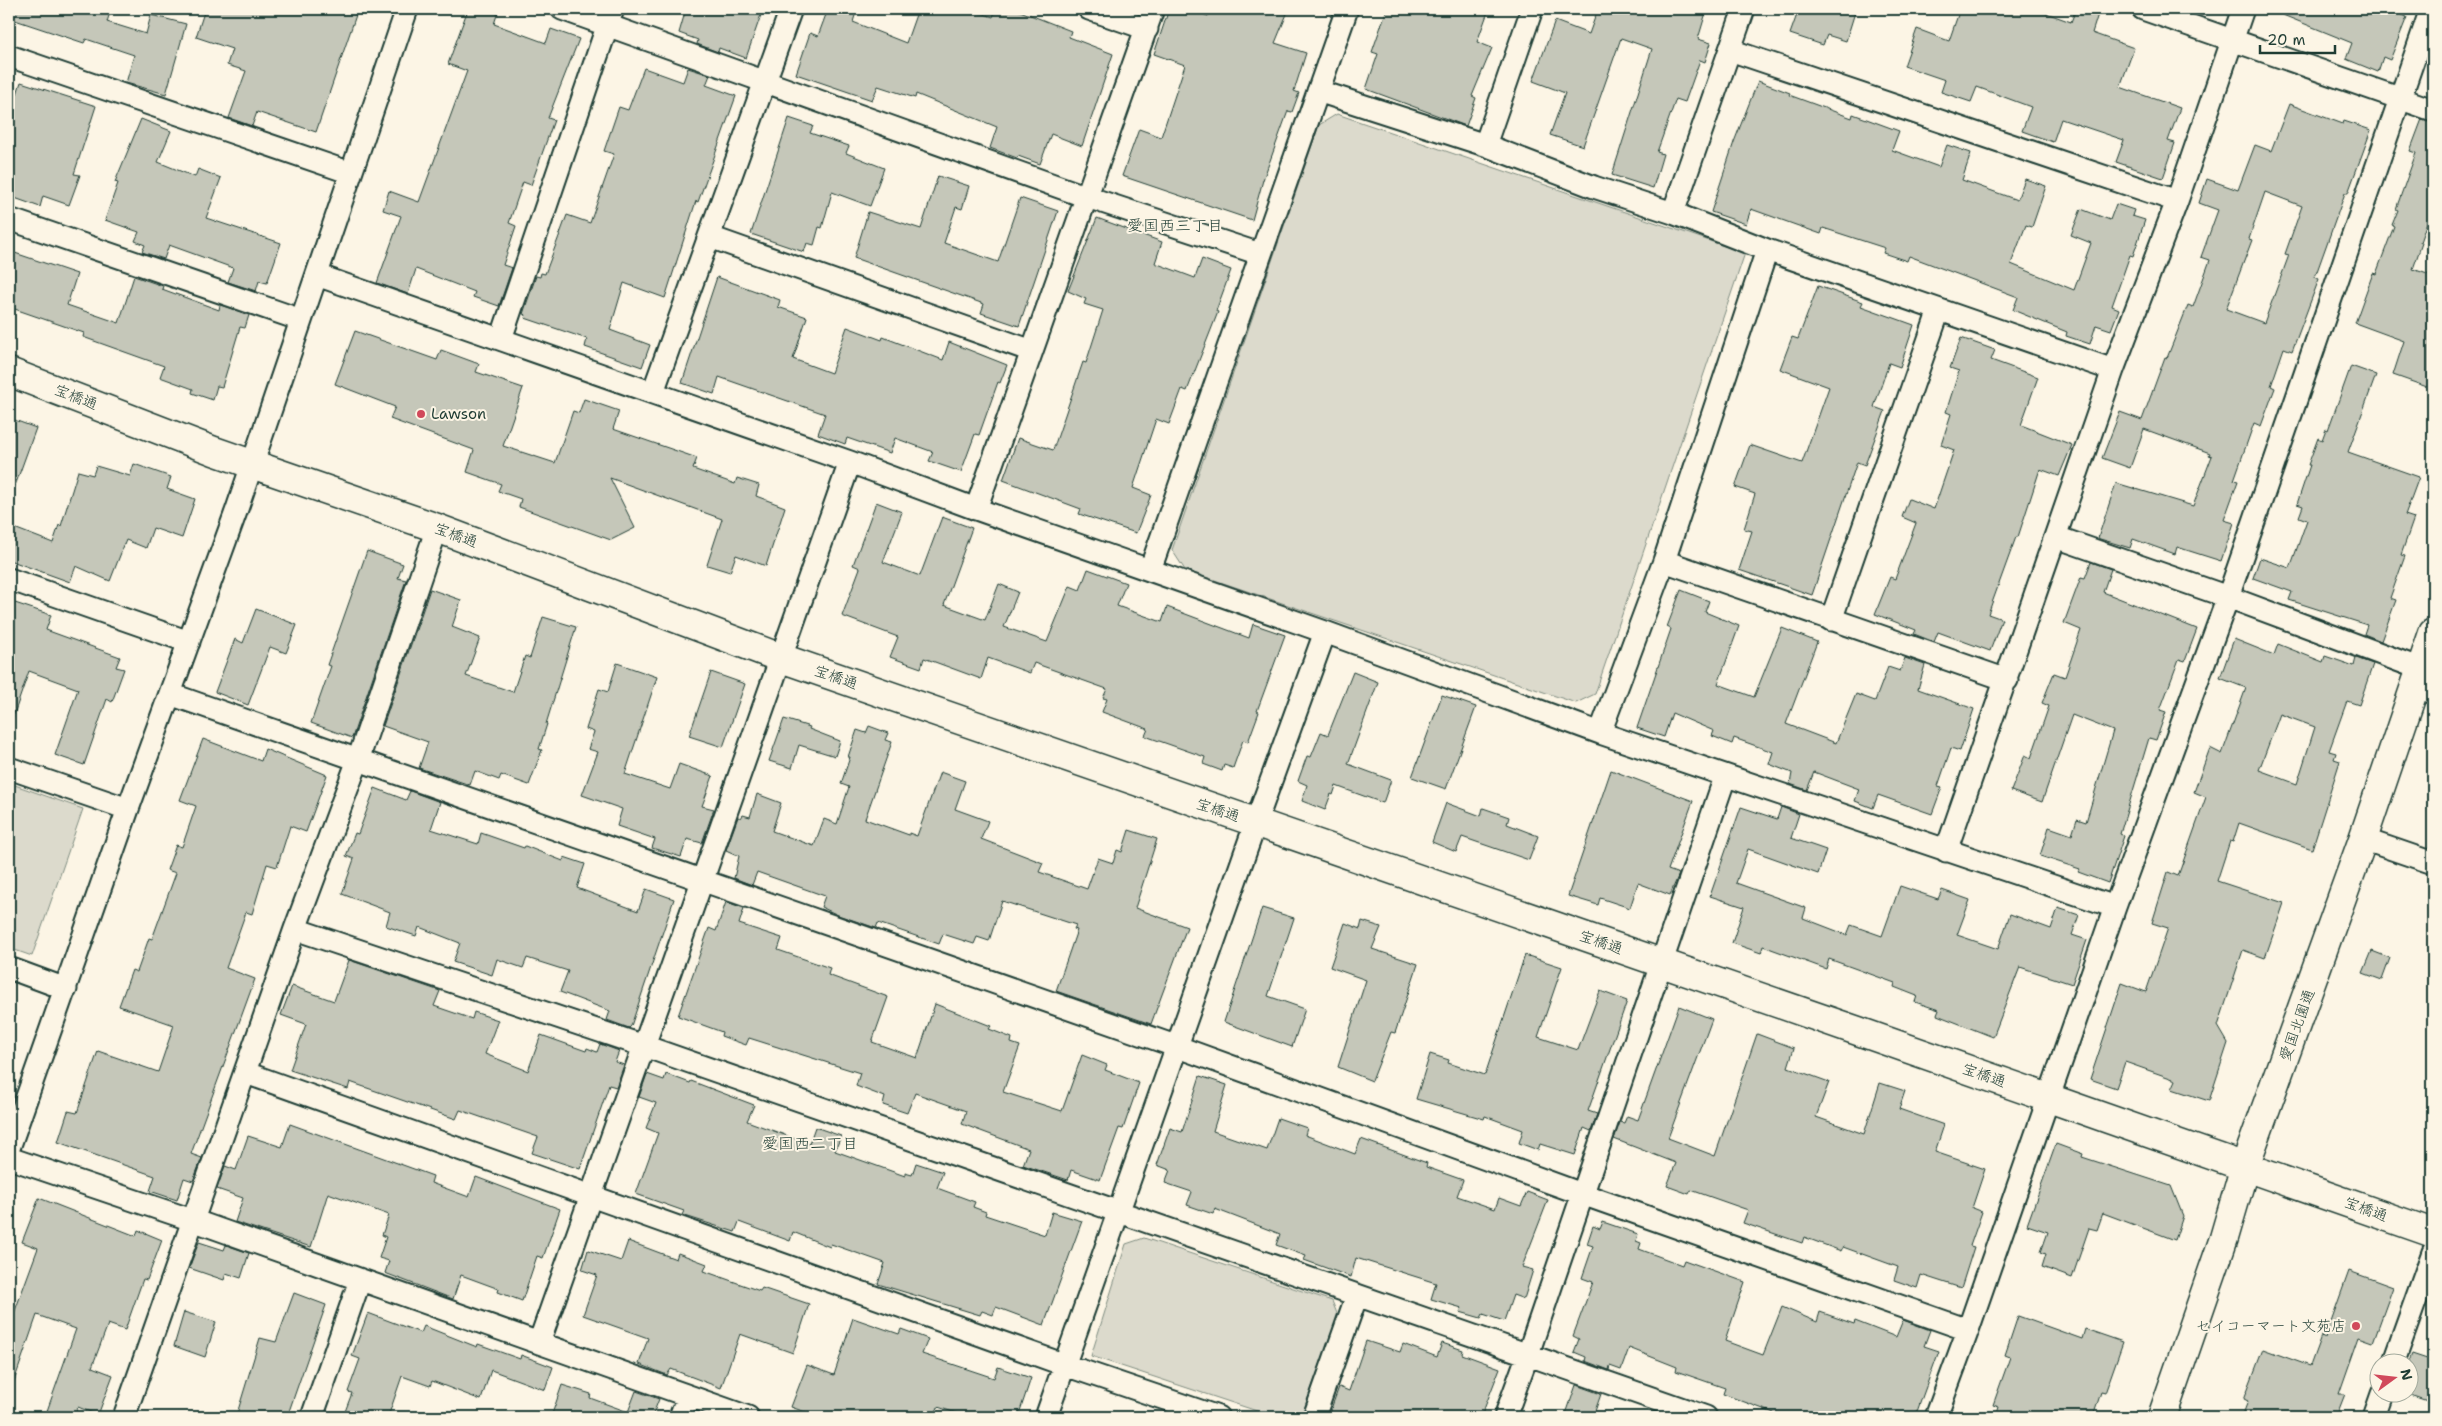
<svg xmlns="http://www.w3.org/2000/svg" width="2442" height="1426" viewBox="0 0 2442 1426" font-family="'Shantell Sans','Klee One',sans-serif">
	<rect width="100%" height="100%" fill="#fcf5e5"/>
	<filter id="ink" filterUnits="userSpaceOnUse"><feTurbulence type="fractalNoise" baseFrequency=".02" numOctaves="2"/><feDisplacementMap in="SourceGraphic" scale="10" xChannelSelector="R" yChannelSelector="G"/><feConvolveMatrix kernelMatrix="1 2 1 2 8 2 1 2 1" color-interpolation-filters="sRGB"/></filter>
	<g filter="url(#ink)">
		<path fill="#dcdacc" stroke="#7e8c80" d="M1337,114l408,139 -150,441 -19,9 -391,-133 -13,-20 147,-425z
			M9,783l74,26 -51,147 -23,-8z
			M1144,1238l188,63 6,15 -37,101h-26l-184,-61 35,-112z"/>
		<path fill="#c5c7b9" stroke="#1f3d34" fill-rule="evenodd" d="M9,9h102l-4,13 39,12 5,-19 35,9 -20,70 -40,-11 8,-28 -48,-16 -2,4 -75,-25z
			M205,9h135l16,6 -40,117 -59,-20 -5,14 -23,-8 17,-47 -19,-6 5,-16 -36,-12z
			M468,9h31l-5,15 52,19 5,-14 28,10 -31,79 6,2 -23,65 -8,-3 -14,41 7,3 -13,39 9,3 -13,38 -26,-9 2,-5 -59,-23 -8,25 -31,-11 24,-67 -18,-6 6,-19 30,11 48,-131 -19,-7z
			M686,9h77l-17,49 -27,-10 -1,4 -21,-8 1,-4 -19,-7z
			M828,9h29l-4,13 53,21 12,-34h51l24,8 3,-8h19l56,22 -2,6 44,17 -31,92 -31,-12 -11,30 -22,-8 -1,2 -27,-10 7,-21 -81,-33 -1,4 -37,-12 -6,14 -76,-26 14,-41 8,3z
			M1169,9h19l20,7 3,-7h78l-14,34 31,10 -12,38 5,2 -7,19 -4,-1 -25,69 -11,40 -130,-44 17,-47 22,8 24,-72 -31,-11z
			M1387,9h102l-12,33 15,6 -20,48 4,2 -10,28 -100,-37 12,-35 -6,-2z
			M1598,9h109l-9,30 13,4 -6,19 -5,-2 -15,42 -9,-3 -19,53 6,2 -10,34 -41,-13 40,-126 -31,-11 -38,108 -33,-11 15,-42 -32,-12 22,-60 34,13z
			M1799,9h57l-10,32 -19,-6 -4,10 -33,-11z
			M1960,9h75l36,13 5,-13 22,5 -6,19 42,15 -14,39 60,21 -12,33 7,2 -12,35 -47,-16 8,-22 -63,-21 -8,23 -31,-11 9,-24 -54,-20 -6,15 -30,-10 4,-12 -41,-14 13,-37 32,12z
			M2268,9h134l-2,5 7,3 -17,43 -7,-3 -5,15 -32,-13 6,-16z
			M644,68l39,14 5,-14 22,7 -4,10 30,11 -38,106 -2,-1 -31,97 -41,-15 -14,47 40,15 -8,22 -57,-20 2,-8 -62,-21 1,-3 -3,-1 13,-38 4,1 1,-4 4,1 22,-59 23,8 24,-69 -10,-3 15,-44 9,3z
			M1758,81l32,12 -1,2 63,23 1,-4 46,17 -7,19 47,17 8,-22 24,8 -9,27 55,20 8,-21 21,7 -14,41 -6,-2 -15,39 63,26 17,-47 -20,-8 10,-26 29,11 6,-16 18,6 -2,6 13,4 -12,36 -3,-1 -18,51 7,3 -8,21 -15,-5 -6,19 -24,-8 1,-4 -54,-22 5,-13 -109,-41 -2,5 -24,-8 2,-5 -62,-20 -2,6 -70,-25 -5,15 -35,-12 23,-70z
			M21,82l75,24 -22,68 6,1 -11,30 -26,-9 -3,11 -31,-11v-98l6,2z
			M2289,104l54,20 1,-3 27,9 -23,63h-3l-30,84 4,2 -27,72 -8,-3 -13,38 4,2 -14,38 -7,-3 -20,57 4,1 -14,39 10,3 -13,38 -44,-14 -2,7 -42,-15 -3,9 -30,-9 -2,-1 18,-55 77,23 19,-50 -3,-1 1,-2 -66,-24 -14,39 -28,-10 18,-46 22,8 23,-63 2,1 21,-53 5,2 17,-47 -9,-3 17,-47 -19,-7 8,-24 31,11 17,-45 16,6zM2265,192l37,14 -17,48 4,1 -25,68 -38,-14 26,-69 -3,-1z
			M789,118l24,8 -3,7 39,13 -3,7 38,15 -14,38 -38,-14 -10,36 -3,-1 -5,18 -7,-2 -3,9 -53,-18z
			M141,119l30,12 -13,31 37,15 3,-8 23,9 -15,40 75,25 -14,40 -8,-2 -3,10 -28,-9 5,-14 -64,-23 -5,14 -22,-7 3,-7 -10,-4 4,-9 -34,-12 13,-37 -3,-1z
			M2422,119l11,3v83l-13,37 2,1 -9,26 20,7v101l-3,11 -37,-13 11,-34 -49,-18 18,-50 3,1 18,-48 -2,-1 6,-15 -2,-1 20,-56 -6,-2z
			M938,176l31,10 -7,23 -6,-2 -12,36 54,19 22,-64 38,13 -39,115 -38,-13 3,-9 -130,-46 14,-46 53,17z
			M1097,218l65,24 -7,21 40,15 7,-19 29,11 -15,41 2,1 -31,79 -5,-2 -13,35 -13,-5 -23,69 18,7 -15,38 -57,-19 2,-5 -78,-29 15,-42 35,12 30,-88 3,1 17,-53 -19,-6 2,-5 -18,-8z
			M9,251l68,23 -10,31 52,18 15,-47 29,10 -1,3 57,21 1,-5 29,10 -4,13 -5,-1 -18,60 -5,-1 -4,14 -21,-7 1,-4 -33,-12 4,-11 -81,-29 1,-4 -75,-26z
			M717,277l63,23 -2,7 29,10 -14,42 38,14 16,-46 35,13 1,-3 60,23 6,-18 58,23 -7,18 -2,-1 -19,53 -4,-1 -14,38 -32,-11 4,-9 -38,-14 -5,15 -43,-15 -2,6 -27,-10 7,-20 -106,-37 -5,17 -32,-11z
			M1818,286l45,16 -2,4 53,19 -14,42 -11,-4 -15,44 11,4 -20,54 -8,-3 -45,133 -73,-25 13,-39 -8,-2 11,-35 -20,-7 15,-42 52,18 27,-76 -49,-18 12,-32 6,2z
			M355,331l82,29 4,-10 38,14 -3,8 47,16 -20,58 52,17 18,-52 6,2 5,-14 35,12 -6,18 84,29 -4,11 42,15 2,-6 22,7 -3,11 29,11 -19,59 -30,-11 -6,17 -23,-7 15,-46 -112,-41 25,50 -24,12 -92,-33 2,-8 -23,-8 3,-7 -34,-12 7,-22 -84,-31 5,-12 -60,-23z
			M1961,338l34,12 -4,10 47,17 -17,48 51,20 -13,31 -19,-7 -22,68h-2l-28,77 14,5 -12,32 -52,-19 -4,10 -20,-8 2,-4 -41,-16 15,-37 5,2 21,-56 -14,-6 7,-18 25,10 20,-59 -13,-5 10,-31 -5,-2 13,-41 -9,-3z
			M2351,366l25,9 -28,77 71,25 -14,38 9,3 -13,37 4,1 -15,42 6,2 -15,41 -17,-7 3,-9 -78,-25 3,-8 -39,-14 7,-20 30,10 17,-48 -8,-3 4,-11 -6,-2 13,-39h-2l10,-27 4,2 4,-11 2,1z
			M9,418l27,10 -25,69 -2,-1z
			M134,464l37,13 -4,12 28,10 -13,39 -29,-10 -7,20 -20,-8 -16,41 -34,-15 -6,16 -61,-22v-34l44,17 6,-18 2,1 17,-55 15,4 3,-9 34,10z
			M876,502l26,10 -19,50 37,14 22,-59 30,11 -28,77 41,15 14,-36 19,8 -14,35 43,15 23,-56 10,4 8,-21 38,14 -9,23 45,16 5,-15 82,31 4,-14 32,11 -28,76 2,1 -11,30 -5,-2 -10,28 -9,-3 -2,6 -19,-7 2,-7 -60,-21 3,-7 -46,-17 5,-13 -4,-1 4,-9 -73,-26 -4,10 -42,-15 -7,21 -57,-21 -3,10 -31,-11 8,-20 -56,-21 18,-48 -7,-3z
			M367,551l36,13 -5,14 8,2 -54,158 -41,-15 20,-57 -4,-1z
			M2091,562l20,7 -8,23 94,37 -12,32 -6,-2 -19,51 6,2 -10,28 -7,-2 -29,96 4,2 -16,47 -30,-11 2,-3 -40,-13 9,-29 23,8 5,-16 9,3 27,-91 -41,-16 -30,87 -31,-11 14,-36 6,3 18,-52 -7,-3 12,-30 11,4 16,-47 -17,-7 17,-46 4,1z
			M430,589l31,11 -9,27 28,11 -14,38 47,16 12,-36 5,2 13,-41 33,10 -30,97h1l-8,25 3,1 -13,35 -28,-10 -2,5 -24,-9 -5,14 -51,-17 9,-26 -45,-16z
			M1681,590l28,11 -4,11 34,14 -21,58 36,13 28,-69 35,14 -31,82 50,19 20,-49 19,7 13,-34 12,4 5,-13 20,7 -7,24 56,20 -14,42 -9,-3 -13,38 4,1 -10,27 -54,-19 -5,13 -18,-7 4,-12 -45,-17 -7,18 -17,-6 2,-11 -23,-9 4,-12 -39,-14 -2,6 -20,-8 2,-5 -42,-18 -8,24 -27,-9 34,-99 -4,-2z
			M9,601l42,14 -5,15 74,27 -4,10 8,2 -12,33 -5,-3 -23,66 -29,-10 23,-66 -49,-18 -17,49h-3z
			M256,609l41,16 -11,28 -16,-6 -22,58 -33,-13 20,-53 8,4z
			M2234,639l40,16 4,-11 45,18 2,-6 29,10 2,-8 17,6 -14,41 -12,-4 -18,50 7,2 -2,6 6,2 -28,88 -73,-26 -6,19 -3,-1 -13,40 67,22 -19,55 -22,-8 -25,76 10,17 -19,58 -37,-12 4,-9 -51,-18 -9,26 -26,-9 32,-96 24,9 22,-64 -16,-5 16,-51 10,4 28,-79 -12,-5 16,-44 12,6 24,-66 -26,-10zM2280,714l35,13 -18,57 -38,-14z
			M617,663l40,14 -32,97 45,15 9,-25 34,12 -11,30 12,3 -12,34 -15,-4 -6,18 -29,-9 3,-9 -38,-13 5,-17 -40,-14 16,-43 -10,-3 6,-17 -8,-3 13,-40 9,3z
			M711,672l34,12 -22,63 -34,-11z
			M1353,672l25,10 -30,82 43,16 -8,23 -47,-17 -3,9 -2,-1 -6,16 -23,-9 5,-16 -9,-4 9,-25 4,1 10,-25 7,3z
			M1442,695l34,12 -30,82 -34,-12z
			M784,719l26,8 -1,2 31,12 -5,15 -36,-11 -7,23 -23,-7z
			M869,726l19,7 -3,7 7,2 -27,77 44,16v-2l8,3 23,-64 25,9 -10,28 33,12 -7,18 62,24 -4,9 48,17 11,-31 15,5 4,-13 5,2 7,-22 28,9 -22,69 52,19 -36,97 -95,-33 21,-61 -3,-1 2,-4 -74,-24 -13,40 -12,-4 -3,7 -31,-10 -4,10 -61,-21 -2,5 -38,-13 -17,-8 4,-11 -68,-24 -5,13 -18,-7 5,-22 -13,-6 12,-33 3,1 2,-3 7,2 7,-23 24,9 -9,28 42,15 10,-27 13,5 12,-37 -8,-3 9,-27h-2l9,-27 9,3z
			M203,739l58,22 4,-12 62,26 -21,57 -16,-6 -13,41 -10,-3 -15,50 -6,-2 -20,56 29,11 -64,175 11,4 -9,23 -9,-3 -7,22 -27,-9 5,-15 -97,-34 10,-31 9,2 21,-62 60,21 16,-47 -55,-19 13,-36 5,2 12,-34 3,1 24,-66 -9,-3 9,-25 6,2 14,-41 -16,-6z
			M1611,770l82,31 -25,69 11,4 -9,21 -32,-12 -8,25 -30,-10 -2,7 -30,-9z
			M375,788l31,12 4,-9 30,11 -9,27 47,15 3,-11 43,15 1,-2 38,15 1,-4 21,7 -8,24 61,23 8,-22 28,10 -43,127 -2,2 -22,-8 3,-9 -50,-19 8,-21 -41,-13 -4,10 -26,-9 -5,16 -39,-13 7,-19 -41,-16 -3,9 -30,-10 4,-14 -48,-18 12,-35 -8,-3 9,-23 3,1z
			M1446,803l35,13 2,-8 26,9 -2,7 31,12 -9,24 -67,-23 -6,15 -24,-10z
			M1741,807l36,12 4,-12 18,7 -8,24 35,12 -8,24 -70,-25 -12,34 70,25 -3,10 44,17 4,-10 31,11 18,-50 38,13 4,-9 28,10 -13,35 41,14 12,-35 41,15 7,-21 21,7 -7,20 15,5 -15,44 -52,-17 -27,70 -56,-22 2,-5 -24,-8 2,-6 -23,-9 1,-4 -66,-24 -3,10 -63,-23 -2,7 -29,-10 12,-36 -34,-11z
			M726,902l18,6 -5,16 43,14 -4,12 52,18 -2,7 60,22 -16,45 45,16 18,-54 56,22 -2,3 23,9 -1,5 9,3 -17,46 59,19 20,-56 25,10 -2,5 34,13 -16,46 -4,-1 -19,52 -29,-10 -3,10 -45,-15 6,-16 -67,-25 4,-13 -51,-18 -8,20 -24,-8 2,-8 -29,-11 4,-13 -111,-35 -3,7 -25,-9 1,-4 -44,-16 31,-88 7,3z
			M1262,908l32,10 -26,78 37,13 -13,38 -68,-25z
			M1362,921l19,6 -9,22 46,15 -23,69 -4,-1 -19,49 -34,-14 28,-87 -36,-13 15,-44 15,6z
			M2372,951l18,7 -8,22 -19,-7z
			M1525,955l37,12 -24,70 40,13 22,-59 27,10 -39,110 9,3 -6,17 -7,-3 -9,27 -35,-11 -2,6 -19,-7 4,-13 -38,-14 -1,3 -68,-20 14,-45 19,6 -1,3 37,12z
			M349,960l91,31 -6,15 38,13 2,-7 24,8 -13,34 43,17 13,-36 45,16 1,-3 10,4 3,-8 19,7 -4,11 9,3 -8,22 -7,-2 -29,84 -48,-16 6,-16 -78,-27 -4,9 -106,-37 -2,7 -58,-19 16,-46 -25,-9 11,-29 42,15z
			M1679,1006l33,13 -44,119 47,18 42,-122 37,14 -6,19 41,15 -13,35 48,17 16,-51 25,8 -6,18 45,16 -9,27 50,17 -13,39 10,4 -12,34 4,1 -13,41 -40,-13 -4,13 -23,-8 4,-13 -55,-20 -2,4 -37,-14 -2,6 -59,-20 5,-13 -57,-20 -2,4 -22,-8 9,-23 -62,-24 6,-17 4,1 3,-7 11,4z
			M647,1074l17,6 2,-6 24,9 1,-2 63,24 -7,16 62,23 6,-17 26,9 -6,15 70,25v-3l7,2 4,-12 27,9 -6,16 38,14 -2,5 13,5 -1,3 60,20 7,-23 30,9 -38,104 -48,-18 -3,8 -11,-4 -2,4 -102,-31 7,-21 -54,-19 -1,3 -37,-15 -3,9 -51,-19 -4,10 -53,-17 2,-4 -48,-17 22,-61 -12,-5 10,-25 -17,-6z
			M1200,1076l27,9 -14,46 54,19 11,-32 29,10 -2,7 50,19 6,-15 66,24 -1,4 37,13 -6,16 38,13 4,-11 22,8 6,-14 21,8 -26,67 11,3 -9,29 -11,-4 -9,26 -21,-7 -2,4 -21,-6 2,-4 -31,-9 5,-16 -80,-25 -5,19 -47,-17 2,-4 -30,-11 4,-11 -65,-25 -2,5 -26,-9 5,-13 -27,-9 5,-13 -13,-5 13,-37 12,4z
			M290,1124l143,52 -2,7 38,14 7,-20 84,32 -17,49 -6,-2 -15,45 -24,-9 1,-3 -38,-14 -8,24 -68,-26 4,-12 -10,-3 7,-21 -4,-2 7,-20 -61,-22 -17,54 -76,-25 8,-24 -26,-9 8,-23 11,4 12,-34 34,11z
			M2056,1144l27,10 -1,3 89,29 12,30 -8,24 -72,-27 -6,17 -8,-2 -17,50 -30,-11 4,-13 -5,-2 7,-20 -21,-7z
			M39,1198l97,38 2,-6 24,10 -15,40 -4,-1 -18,51 -17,-6 -16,43 21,8 -15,40 -20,-8 -4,10h-9l-18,-6 29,-82 -39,-14 -25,72h-3v-60l29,-79 -16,-6z
			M1603,1222l35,12 -2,7 5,2 -2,6 43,16 2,-5 61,22 -20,59 38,14 19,-48 35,15 3,-10 34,12 1,-3 41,16 7,-17 27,10 -6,16 15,5 -24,66h-142l1,-4 -51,-19 2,-6 -49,-17 1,-4 -48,-19 -8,22 -11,-4 -1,4 -24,-9 1,-4 -12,-5 5,-13 -6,-3 20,-54 -11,-4 11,-32 -6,-2 6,-18 7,3z
			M628,1241l48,18 2,-6 29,11 -3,7 56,20 2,-3 47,16 -16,49 -53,-19 -19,54 -50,-19 -4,6 -28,-11 9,-26 -65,-23 14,-40 -15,-5 6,-20 33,11z
			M199,1242l25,8 2,-5 23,8 -8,25 -15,-5 -2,7 -35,-12z
			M2349,1271l44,16 -20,55 -14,-5 -20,57h6l-9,23h-94l6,-16 -4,-2 19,-50 47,17 11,-30 4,2z
			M294,1293l32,12 -39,112h-51l24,-79 16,4z
			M184,1312l32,10 -11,35 -31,-11z
			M368,1313l53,20 3,-7 53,21 1,-3 42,15 1,-4 32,12 -8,23 -54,-20 -10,30 -49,-19 -2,5 -28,-10 -14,41h-45l9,-24 -4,-1 12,-33 -8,-3z
			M2018,1316l64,23 3,-10 38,13 -18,51 -4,-1 -8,25h-97l3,-10 -6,-2 17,-48 -5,-2z
			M853,1318l46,16 2,-5 27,10 -6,15 72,24 4,-11 33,11 -13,39h-50l-30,-10 -4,10h-115l-28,-10 16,-42 27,10z
			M1366,1341l34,11 3,-8 34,13 5,-14 21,7 -1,4 38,14 -19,49h-153l11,-30 10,4z
			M2412,1354l21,7v42l-26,-9h3l-2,-30z
			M562,1385l29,9 -1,4 38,14 8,-21 23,8 -7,18h-101z
			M1576,1385l25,9 -8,23h-28z"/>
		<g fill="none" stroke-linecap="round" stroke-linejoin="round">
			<defs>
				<path id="minor" d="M562,9l525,188 173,57
					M1089,9l58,20
					M2143,9l290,101
					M1730,50l447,151
					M9,56l342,117
					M1318,91l167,54 109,42 79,26 94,37 346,120
					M1485,145l47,-136
					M1673,213l71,-204
					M9,219l292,101
					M710,237l322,114
					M317,275l533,187 126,47 349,123 275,101 515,174
					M501,339l112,-330
					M653,392l138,-383
					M976,509l177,-500
					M2056,537l172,60 193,72
					M1664,561l343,119
					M1150,570l197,-561
					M9,579l180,63
					M1831,620l108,-310
					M2415,686l18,7
					M170,694l1008,353 404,147 386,136
					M1600,733l64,-172 103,-311
					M9,768l119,41
					M2363,839l70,24
					M1946,851l167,-481 64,-169 66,-192
					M295,929l349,117 1062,371
					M9,968l57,21
					M246,1073l819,292 153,52
					M9,1148l119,-339 109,-300 170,-500
					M9,1158l186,63 553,196
					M539,1343l311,-881
					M2393,1364l40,-112
					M124,1417l171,-488 63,-169 79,-232
					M312,1417l48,-137
					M680,1417l8,-21
					M1046,1417l210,-595 69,-190
					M1314,1417l43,-122
					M1505,1417l23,-63 197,-577
					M1936,1417l32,-87 147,-423 113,-310 203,-588
					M2374,1417l8,-23"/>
				<path id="tertiary" d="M9,372l205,79 223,77 344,130 1077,373 575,202
					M2162,1417l62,-179 21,-72 118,-327 70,-206"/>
			</defs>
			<use href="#minor" stroke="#1f3d34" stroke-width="25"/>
			<use href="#tertiary" stroke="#1f3d34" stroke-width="31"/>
			<use href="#minor" stroke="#fcf5e5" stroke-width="21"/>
			<use href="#tertiary" stroke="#fcf5e5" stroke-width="28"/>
		</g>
	</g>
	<g fill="#d1495b" stroke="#fcf5e5" stroke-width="2">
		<circle cx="421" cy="414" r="5"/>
		<circle cx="2356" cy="1326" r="5"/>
	</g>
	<g text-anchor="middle" stroke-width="4" stroke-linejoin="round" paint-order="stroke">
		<g font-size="15" fill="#1f3d34" stroke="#fcf5e5">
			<text transform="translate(76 397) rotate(21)" y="5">宝橋通</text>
			<text transform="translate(456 535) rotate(20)" y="5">宝橋通</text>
			<text transform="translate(836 677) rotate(19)" y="5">宝橋通</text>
			<text transform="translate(1218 810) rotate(18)" y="5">宝橋通</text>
			<text transform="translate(1601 942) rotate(19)" y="5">宝橋通</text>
			<text transform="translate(2297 1025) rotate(-70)" y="5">愛国北園通</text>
			<text transform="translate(1984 1075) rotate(19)" y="5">宝橋通</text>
			<text transform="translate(2366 1209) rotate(20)" y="5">宝橋通</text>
		</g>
		<g font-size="15" fill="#1f3d34" stroke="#fcf5e5" text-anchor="start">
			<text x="431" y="419">Lawson</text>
			<text x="2346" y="1331" text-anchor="end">セイコーマート文苑店</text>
		</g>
		<g font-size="16" fill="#1f3d34" stroke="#fcf5e5">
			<text x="1175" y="231">愛国西三丁目</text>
			<text x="810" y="1149">愛国西二丁目</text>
		</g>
	</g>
	<rect width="2442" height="1426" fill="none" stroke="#fcf5e5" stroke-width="30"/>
	<rect x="15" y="15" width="2412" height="1396" fill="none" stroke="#1f3d34" stroke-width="2" filter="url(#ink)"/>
	<g transform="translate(2394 1378) rotate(75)"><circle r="24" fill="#fcf5e5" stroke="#a4ab9e"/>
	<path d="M0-4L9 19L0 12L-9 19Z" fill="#d1495b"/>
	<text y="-8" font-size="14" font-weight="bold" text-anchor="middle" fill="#1f3d34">N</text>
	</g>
	<path d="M2260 45v8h75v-8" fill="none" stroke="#1f3d34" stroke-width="2.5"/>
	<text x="2267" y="45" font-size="15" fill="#1f3d34" stroke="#fcf5e5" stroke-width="4" paint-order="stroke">20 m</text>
</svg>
